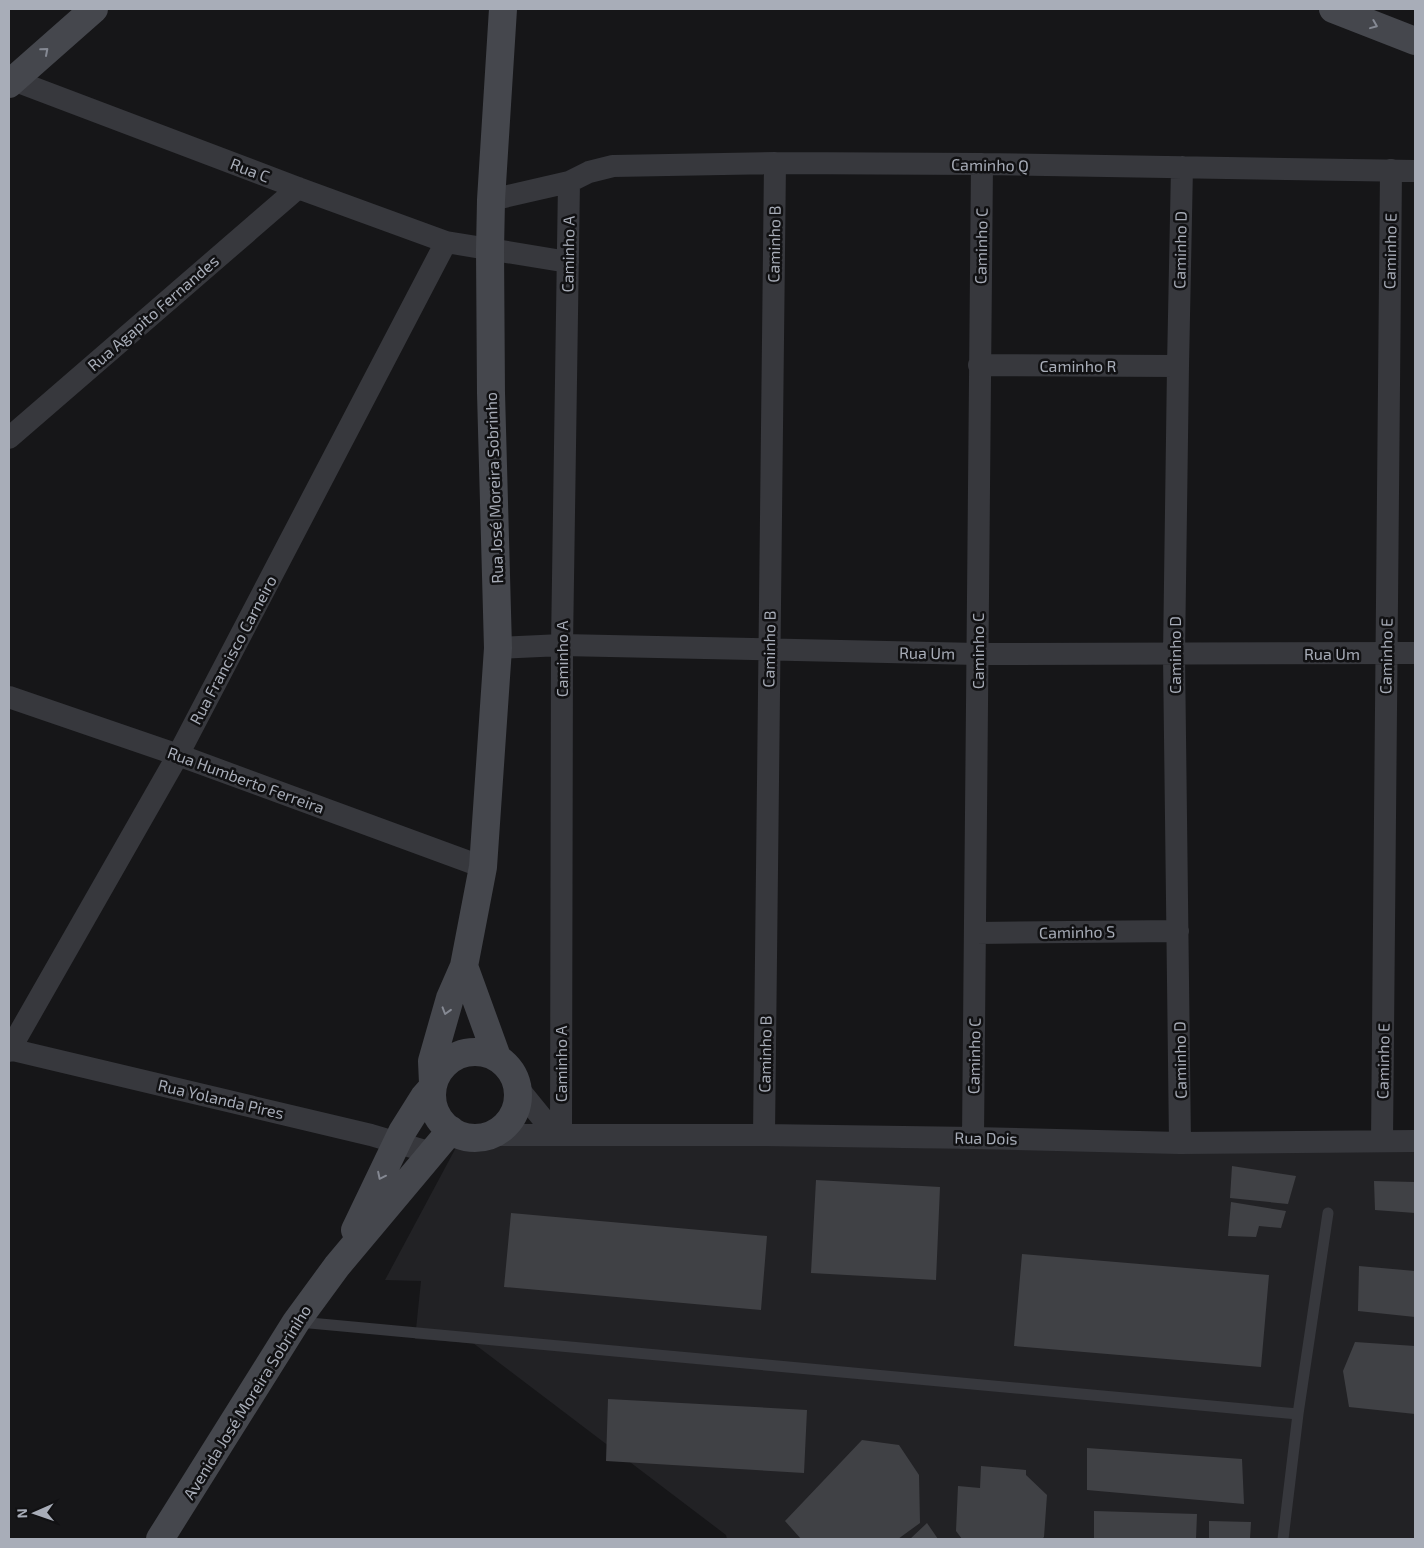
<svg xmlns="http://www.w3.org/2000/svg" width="1424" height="1548" viewBox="0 0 1424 1548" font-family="'Exo 2',sans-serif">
	<rect width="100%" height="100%" fill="#161618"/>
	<path fill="#222225" d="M460,1140l588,10 367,-1v390h-688l-1,-4 -253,-192 -58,-4 6,-58 -36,-1z"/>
	<path fill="#404145" d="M1232,1166l64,10 -8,28 -58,-6z
		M816,1180l124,7 -4,93 -125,-7z
		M1374,1181l41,1v31l-40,-3z
		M1231,1202l55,9 -5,17 -22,-2 -3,11 -28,-1z
		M511,1213l256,23 -6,74 -257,-23z
		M1022,1254l247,21 -8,92 -247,-21z
		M1359,1266l56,5v46l-57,-6z
		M1355,1342l60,4v68l-66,-7 -6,-36z
		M608,1399l199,11 -3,63 -198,-12z
		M862,1440l37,5 20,30 1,48 -22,16h-97l-16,-18z
		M1087,1448l155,11 2,45 -157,-14z
		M981,1466l45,4v5l21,20 -3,42 -2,2h-80l-6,-8 2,-45 22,2z
		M1094,1511l103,3 -1,25h-102z
		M1209,1521l42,1 -1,17h-41z
		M927,1523l11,16h-28z"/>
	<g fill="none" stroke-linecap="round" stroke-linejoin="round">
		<path stroke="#37383d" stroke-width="11" d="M299,1322l999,92
			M1283,1539l15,-125 30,-201"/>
		<path stroke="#37383d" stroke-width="22" d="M13,80l285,108 148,54 122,20
			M491,200l78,-18 20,-10 24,-6 162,-3 207,1 433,7
			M979,365l199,1
			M9,438l289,-250
			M498,648l64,-3 416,9 437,-1
			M9,697l169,58 305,112
			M976,933l202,-2
			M9,1049l362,86 61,18
			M9,1051l169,-296 268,-513
			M517,1087l39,48
			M492,1135h272l209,3 207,5 235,-2
			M561,1135l1,-490 7,-463
			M764,1135l11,-972
			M973,1138c5,-325 4,-649 9,-974
			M1382,1141l9,-971
			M1180,1143l-6,-488 4,-289 4,-199"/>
		<path stroke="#45474d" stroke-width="28" d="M1333,9l82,32
			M9,84l85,-75
			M464,966l33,91
			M432 1095a43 43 0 1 1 86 0a43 43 0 1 1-86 0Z
			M433,1083l-1,-22 18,-63 14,-32 19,-99 15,-219 -7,-255 -1,-143 1,-50 12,-191
			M355,1230l47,-98 22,-35 7,-8
			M160,1539l136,-217 41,-56 114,-136"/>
	</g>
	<defs><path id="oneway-chevron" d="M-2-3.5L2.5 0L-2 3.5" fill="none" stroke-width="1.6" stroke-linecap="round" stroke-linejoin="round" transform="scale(1.25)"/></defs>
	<g stroke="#858993">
		<use href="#oneway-chevron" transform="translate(1374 25) rotate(22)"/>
		<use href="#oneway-chevron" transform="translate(45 51) rotate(-41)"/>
		<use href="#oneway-chevron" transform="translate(446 1011) rotate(107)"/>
		<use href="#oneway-chevron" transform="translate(381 1176) rotate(116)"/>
	</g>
	<g text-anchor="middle" stroke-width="5" stroke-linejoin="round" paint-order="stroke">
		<g font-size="16" fill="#a8adb8" stroke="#111113">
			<text transform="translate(990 165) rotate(1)" y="6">Caminho Q</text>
			<text transform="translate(250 170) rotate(21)" y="6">Rua C</text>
			<text transform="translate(774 244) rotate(-89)" y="6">Caminho B</text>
			<text transform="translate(981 246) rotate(-89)" y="6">Caminho C</text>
			<text transform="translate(1180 250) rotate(-89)" y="6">Caminho D</text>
			<text transform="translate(1390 251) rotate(-89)" y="6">Caminho E</text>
			<text transform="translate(568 254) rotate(-89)" y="6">Caminho A</text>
			<text transform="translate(153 313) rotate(-41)" y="6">Rua Agapito Fernandes</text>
			<text x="1078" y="372">Caminho R</text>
			<text transform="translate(494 488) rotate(-92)" y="6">Rua José Moreira Sobrinho</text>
			<text transform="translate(769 649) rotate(-89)" y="6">Caminho B</text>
			<text transform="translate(233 650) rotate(-62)" y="6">Rua Francisco Carneiro</text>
			<text transform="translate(978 651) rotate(-90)" y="6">Caminho C</text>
			<text transform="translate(927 653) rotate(1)" y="6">Rua Um</text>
			<text x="1332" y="660">Rua Um</text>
			<text transform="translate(1175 655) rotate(-90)" y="6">Caminho D</text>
			<text transform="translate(1386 656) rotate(-89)" y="6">Caminho E</text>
			<text transform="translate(562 659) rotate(-90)" y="6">Caminho A</text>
			<text transform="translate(246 780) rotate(20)" y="6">Rua Humberto Ferreira</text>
			<text transform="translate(1077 932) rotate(-1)" y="6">Caminho S</text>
			<text transform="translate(765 1054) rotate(-89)" y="6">Caminho B</text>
			<text transform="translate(974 1056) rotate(-89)" y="6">Caminho C</text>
			<text transform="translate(1180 1060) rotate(-91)" y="6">Caminho D</text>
			<text transform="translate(1383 1061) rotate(-89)" y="6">Caminho E</text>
			<text transform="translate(561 1064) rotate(-90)" y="6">Caminho A</text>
			<text transform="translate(221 1099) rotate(13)" y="6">Rua Yolanda Pires</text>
			<text transform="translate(986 1138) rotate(1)" y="6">Rua Dois</text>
			<text transform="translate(247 1402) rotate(-58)" y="6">Avenida José Moreira Sobriniho</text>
		</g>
	</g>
	<rect width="1424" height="1548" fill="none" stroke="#a8adb8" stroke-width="20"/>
	<g transform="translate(35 1513) rotate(268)" stroke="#111113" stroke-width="4" paint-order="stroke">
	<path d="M0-4L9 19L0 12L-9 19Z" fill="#a8adb8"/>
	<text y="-8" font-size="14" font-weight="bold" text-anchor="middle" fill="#a8adb8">N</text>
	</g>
</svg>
